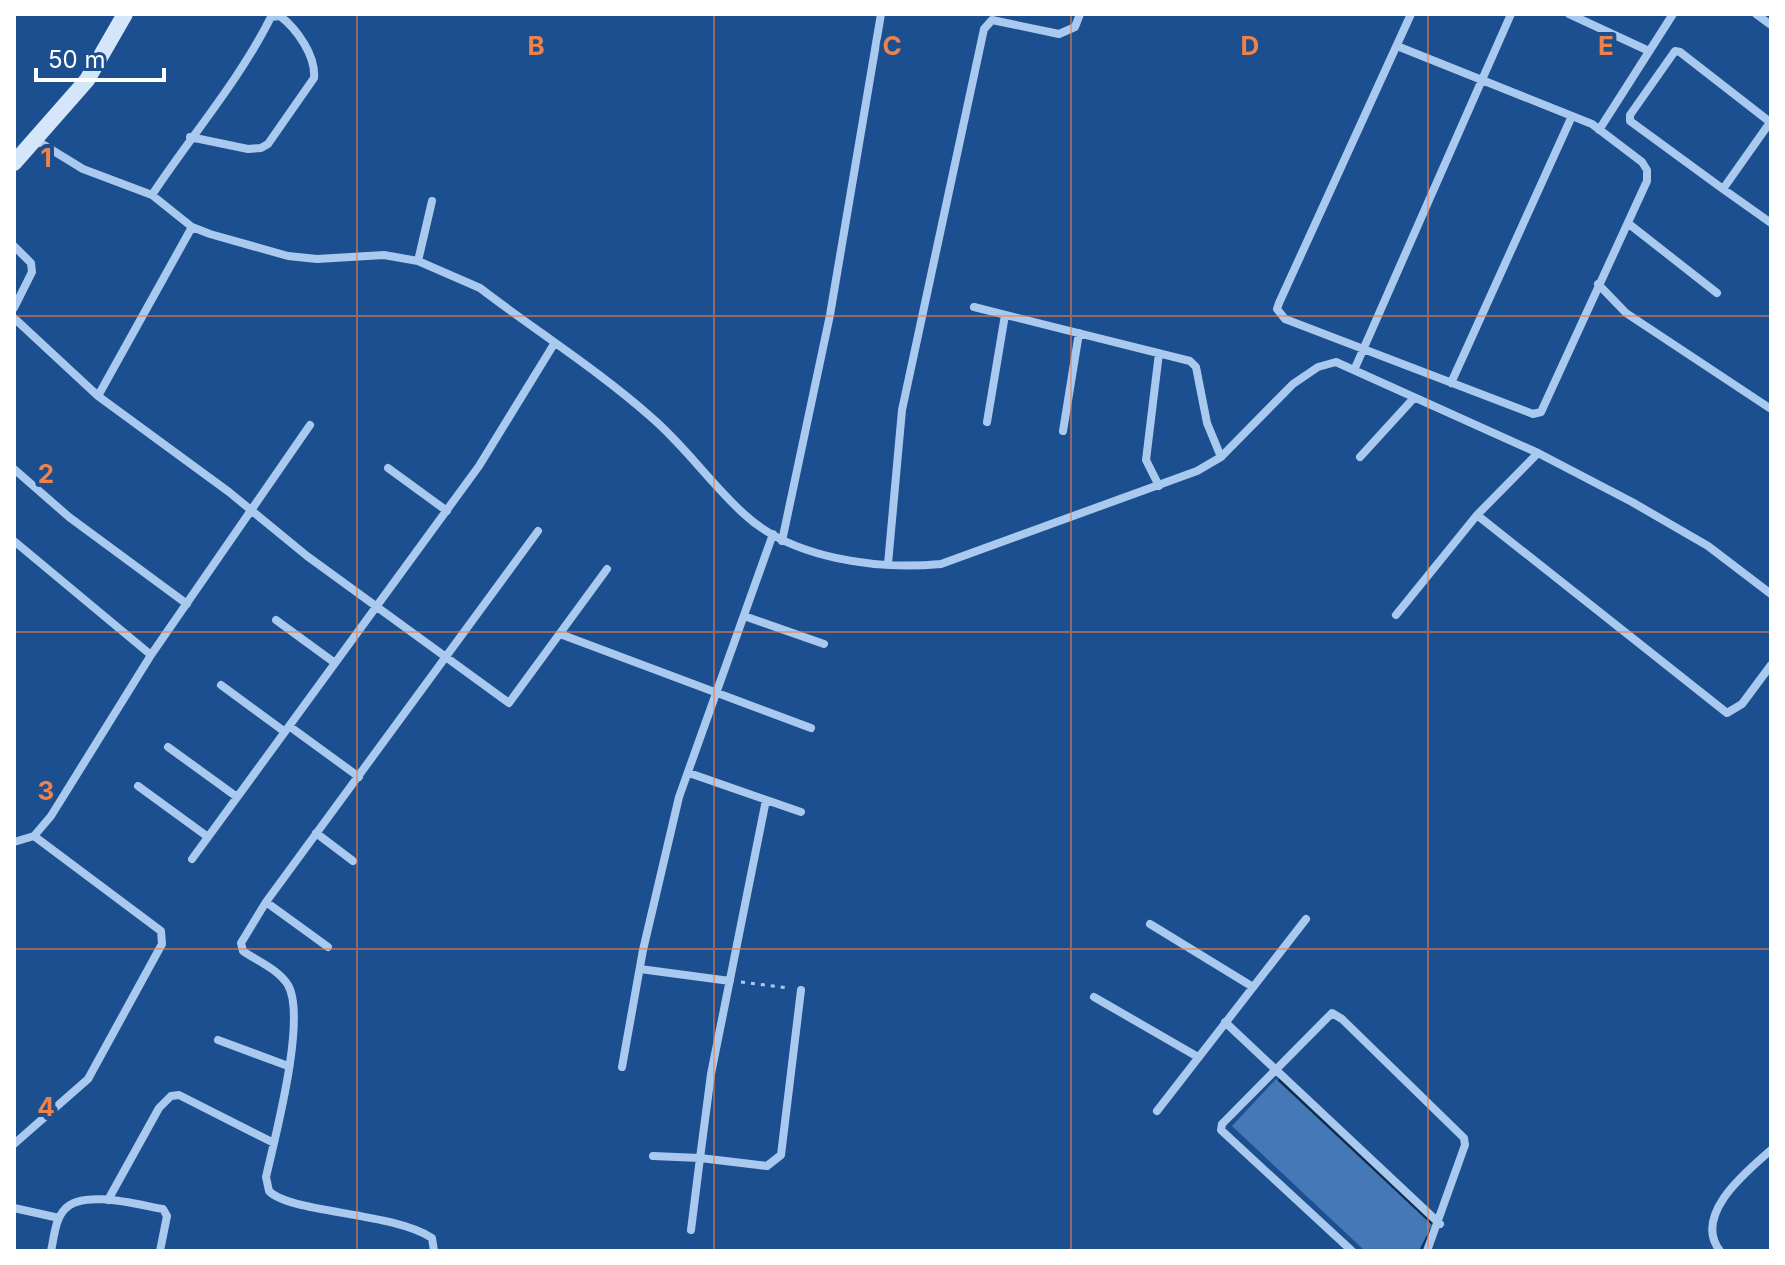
<svg xmlns="http://www.w3.org/2000/svg" width="1785" height="1265" viewBox="0 0 1785 1265" font-family="Inter,sans-serif">
	<rect width="100%" height="100%" fill="#1b4f8f"/>
	<path fill="#0007" d="M1283,1075l153,144 -15,32h-53l-133,-125z"/>
	<path fill="#4478b7" d="M1276,1079l156,146 -13,26h-54l-133,-125z"/>
	<g fill="none" stroke-linecap="round" stroke-linejoin="round">
		<path stroke="#a9c9ee" stroke-width="3" stroke-dasharray="4 6" stroke-linecap="butt" d="M741,982l48,6"/>
		<path stroke="#a9c9ee" stroke-width="8" d="M1569,14l80,37
			M1756,14l15,11
			M1397,46l195,78 50,38 5,8v11l-106,231 -8,2 -248,-95 -8,-10 2,-6 132,-289
			M1770,122l-90,-70 -5,-1 -45,64v6l93,68 48,-68
			M1599,130l74,-116
			M34,139l49,30 69,26 40,32 18,7 78,22 29,3 67,-4 34,6 62,27c56,43 118,82 171,129 34,29 60,67 93,97 48,45 134,56 197,50l256,-93 24,-14 72,-73 25,-17 18,-5 202,91 94,49 76,44 63,48
			M1723,189l48,34
			M152,195c39,-59 87,-114 119,-178l9,-1c17,13 36,40 34,62l-46,66 -7,4 -13,1 -58,-12
			M1629,224l88,69
			M14,246l17,17 1,9 -18,36
			M418,261l14,-60
			M1598,284l28,29 145,96
			M974,307l216,54 6,6 11,56 14,34
			M14,318l84,78 131,96 78,64 202,147 98,-134
			M1355,368l156,-354
			M1451,383l121,-267
			M98,396l94,-169
			M987,422l18,-107
			M1063,431l16,-98
			M1360,457l53,-58
			M388,468l59,43
			M14,469l55,48 118,87
			M1159,486l-13,-26 13,-107
			M1477,515l250,198 15,-9 29,-39
			M14,541l137,114
			M782,541l48,-226 51,-301
			M888,564l14,-154 82,-381 8,-9 67,14 16,-7 5,-13
			M1396,615l81,-100 61,-62
			M744,616l80,28
			M276,620l59,43
			M560,634l251,94
			M221,685l64,47
			M289,726l70,51
			M168,747l69,50
			M689,773l112,39
			M138,786l70,51
			M766,800l-55,274 -11,84 67,8 14,-11 20,-165
			M316,833l37,28
			M14,842l20,-6 17,-20 100,-161 159,-230
			M192,859l287,-393 75,-122
			M266,902l62,45
			M1150,924l103,63
			M640,969l90,12
			M1094,997l104,60
			M1225,1022l215,202
			M218,1040l70,26
			M622,1067l21,-117 36,-153 94,-263
			M1157,1111l149,-192
			M14,1144l74,-65 74,-135 -1,-13 -127,-95
			M653,1156l47,2 -9,72
			M108,1200l51,-92 12,-12 8,-1 95,48
			M14,1208l45,10
			M51,1251c3,-13 4,-32 14,-42 18,-20 74,-4 98,0l4,7 -7,35
			M434,1251l-2,-13c-39,-26 -143,-25 -163,-47l-3,-14c9,-40 41,-159 22,-192 -10,-16 -31,-24 -45,-34l-2,-8 25,-41 272,-371
			M1352,1251l-131,-121 1,-6 110,-111 10,6 122,119 1,7 -38,106
			M1720,1251c-28,-36 27,-80 51,-101"/>
		<path stroke="#d6e6fa" stroke-width="16" d="M14,163l73,-83 38,-66"/>
	</g>
	<path fill="none" stroke="#ee8249" stroke-width="2" stroke-opacity="0.55" d="M357,14v1237M714,14v1237M1071,14v1237M1428,14v1237M14,316h1757M14,632h1757M14,949h1757"/>
	<g font-size="26" text-anchor="middle" font-weight="bold" fill="#ee8249" stroke="#1b4f8f" stroke-width="8" stroke-linejoin="round" paint-order="stroke">
		<text x="536" y="55">B</text>
		<text x="892" y="55">C</text>
		<text x="1250" y="55">D</text>
		<text x="1606" y="55">E</text>
		<text x="46" y="167">1</text>
		<text x="46" y="483">2</text>
		<text x="46" y="800">3</text>
		<text x="46" y="1116">4</text>
	</g>
	<rect width="1785" height="1265" fill="none" stroke="#ffffff" stroke-width="32"/>
	<path d="M36 68v12h128v-12" fill="none" stroke="#ffffff" stroke-width="4"/>
	<text x="48" y="68" font-size="24" fill="#ffffff" stroke="#1b4f8f" stroke-width="6" paint-order="stroke">50 m</text>
</svg>
